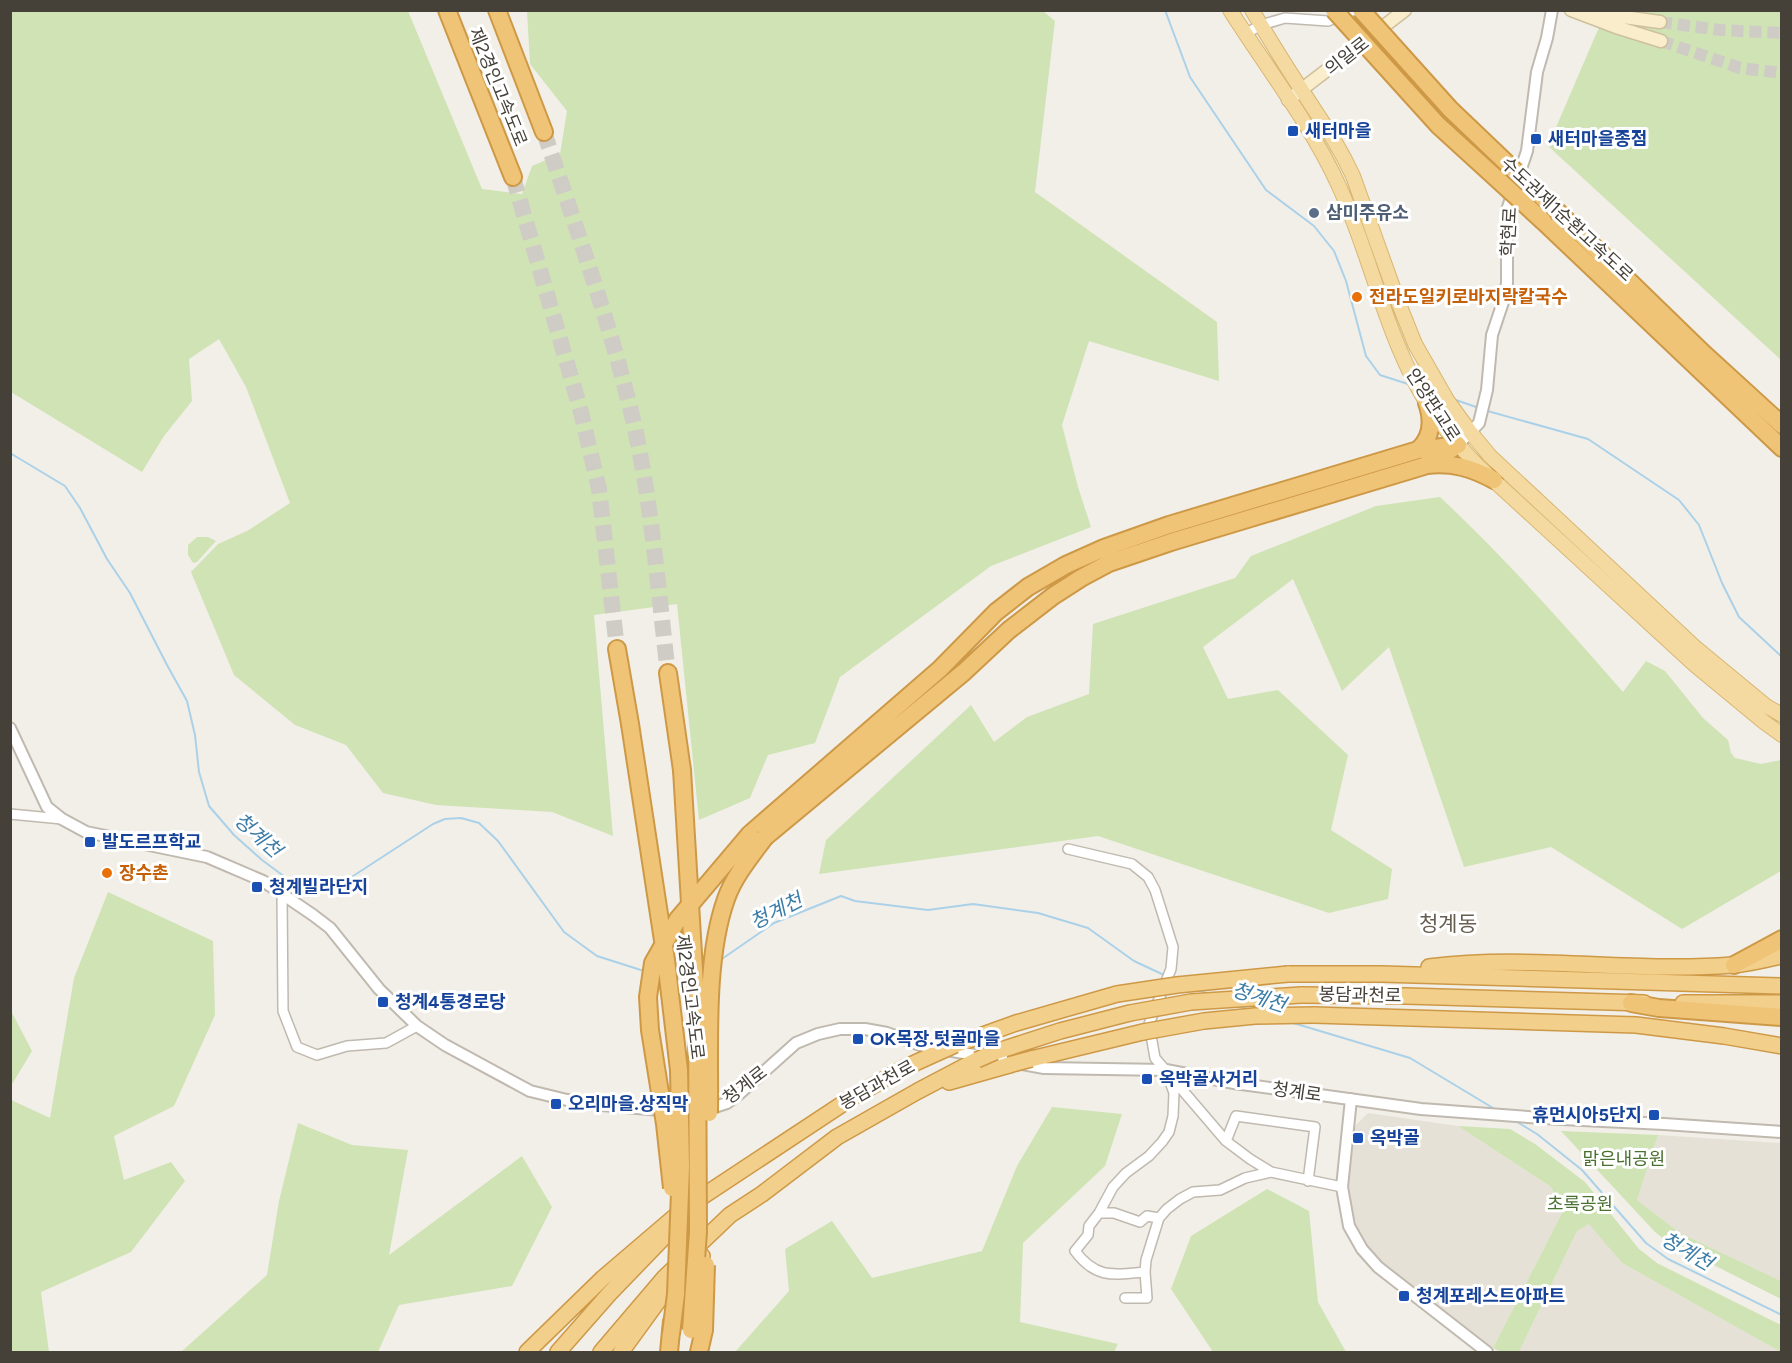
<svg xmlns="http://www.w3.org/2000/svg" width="1792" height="1363" viewBox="0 0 1792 1363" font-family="Figtree,'Noto Sans KR',sans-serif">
	<rect width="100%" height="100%" fill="#f2efe8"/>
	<path fill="#e6e1d7" d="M1368,1113l90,13 93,61 12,24 -70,137 -111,-85 -15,-17 -12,-22 -6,-22v-35l6,-41z
		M1658,1135l123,8v138l-101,-48 -43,-33z
		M1589,1223l33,40 159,89h-262l58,-121z"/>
	<path fill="#cfe3b5" d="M10,11h398l74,178 40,5 10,-28 28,-12 7,-43 -37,-47 -3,-53h516l12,10 -20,171 182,130 2,59 -130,-40 -27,84 16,62 13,40 -100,39 -151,111 -25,66 -47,12 -18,43 -51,22 -22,-216 -83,11 19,221 -61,-24 -116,-7 -53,-12 -37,-48 -51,-20 -61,-50 -43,-103 27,-28 29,-13 43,-28 -44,-116 -27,-48 -30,20 3,42 -28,35 -22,36 -131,-80z
		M1606,11h175v349l-233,-214z
		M1440,497c65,61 124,127 183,195l23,-31 19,10 38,47 25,22 3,13 4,5 26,6 20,-4v111l-99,58 -131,-82 -87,20 -75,-220 -47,44 -49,-112 -90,68 25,52 50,-9 70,65 -17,75 61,39 -4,30 -59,14 -231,-77 -279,38 7,-34 145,-135 23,37 33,-25 62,-23 4,-70 142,-46 16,-22 125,-50z
		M197,537h11l8,4 -19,21 -4,1 -5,-8v-10z
		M108,892l105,49 2,74 -41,91 -60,30 10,44 47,-18 14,19 -54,71 -90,40 8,60h-38v-252l39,18 24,-140z
		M10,1009l22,42 -21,35h-1z
		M1052,1107l70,7 -17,52 -82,77 -3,79 98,22 -4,8h-379l54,-61 -4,-42 47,-28 40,57 110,-27 35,-85z
		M298,1123l54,22 56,5 -19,105 133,-99 30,51 -40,79 -113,19 -21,47h-197l86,-77 12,-74z
		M1458,1126l52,3 25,15 50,38 54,67 18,14 124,62v27l-159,-89 -33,-39 -12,7 -58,121h-18l-8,-4 70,-137 -12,-24z
		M1561,1131l97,4 -21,65 43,33 101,48v18l-113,-57 -13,-10z
		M1267,1189l42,22 9,91 28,50h-133l-42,-63 20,-53z"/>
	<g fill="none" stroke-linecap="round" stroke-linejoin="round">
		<path stroke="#abd1e9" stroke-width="2" d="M1165,10l25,67 76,113 48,36 20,25 12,30 20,75 14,19 31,10
			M1425,390l11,4
			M1453,399l26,9
			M1484,410l104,29 91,61 20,25 23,58 17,34 43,40
			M10,453l55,33 15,22 27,51 23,34 37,72 20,36 8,34 4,37 10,34 25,29 28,25 27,20 34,4 24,-4 86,-56 12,-5 16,-1 18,5 19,18 66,91 33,24 47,15
			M719,961l55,-38 67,-27 14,5 73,9 45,-6 65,9 50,15 46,33 30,14
			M676,982l8,2 3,-2
			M1197,989l11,5
			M1238,1006l12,4
			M1290,1022l120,36 88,53
			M1514,1120l23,14 45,36 64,73 22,16 114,56"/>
		<path stroke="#cfccc5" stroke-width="12" stroke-dasharray="12 6" stroke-linecap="butt" d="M1660,22l60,8 62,3
			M1661,41l79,27 42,5"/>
		<path stroke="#cfccc5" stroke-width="16" stroke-dasharray="16 8" stroke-linecap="butt" d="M544,132c32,96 67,193 90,292 18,81 24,166 34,249
			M513,177l67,231 19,81 18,160"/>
		<defs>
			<path id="minor" d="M1245,34l16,-9 24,-7 43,3 26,-11
				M10,814l52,5
				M1068,849l64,15 16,13 7,13 18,57 -2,22 -22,55 6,34 71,83 24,18 21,13 71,15
				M282,894l1,117 14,36 20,8 30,-9 39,-3 31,-17
				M1226,1141l10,-25 79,11 -7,54
				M1099,1213h15l26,9 7,-6 12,2
				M1145,1272c-32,3 -49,7 -70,-21l13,-16 1,-9 10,-13 14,-26 13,-14 23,-17 13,-14 7,-10 4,-16 1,-23 -6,-17
				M1125,1298h22l-2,-26 1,-12 13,-42 8,-9 13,-10 13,-7 27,-2 25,-12 26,-6"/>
			<path id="tertiary" d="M1458,445l21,-22 8,-33 5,-55 12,-36 3,-16v-73l20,-59 10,-79 10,-34 5,-28
				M10,728l37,79 15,12 24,13 121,25 56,24 50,34 17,13 49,61 38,37 28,19 85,46 37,9 35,5 94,8 31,-10 12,-9 57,-51 22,-9 22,-5h25l22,4 33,12 124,23 122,2 68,13 187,26 121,9 122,6 118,8
				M1351,1099l-9,88 7,39 13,23 16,18 109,85"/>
			<path id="secondary" d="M1571,10l45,17 45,14
				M1587,12l73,10
				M1288,100l117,-90"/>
			<path id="primary" d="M1230,10c36,57 80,113 108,174 31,67 45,140 80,204 16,30 38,55 61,79l216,198 69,57 18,13
				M1252,10c16,27 32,53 49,79 19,30 37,54 52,87l46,128 16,40 32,56 24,33 19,23 207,193 69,57 16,9"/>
			<path id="trunk" d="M1429,967c100,-13 202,6 303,-2 16,-1 33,-6 50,-9
				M1288,974h93l401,12
				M1301,995l105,1 238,7
				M1683,1003h99
				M1314,1015l322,10 88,11 58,10
				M955,1045l61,-22 101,-29
				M995,1052l65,-21 70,-18
				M1031,1059l112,-27
				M949,1082l60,-17
				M527,1352l76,-74 82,-70 168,-111 51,-29 33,-15
				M558,1352l51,-58 56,-58
				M601,1352l63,-74 66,-63 32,-21 75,-57 81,-46 59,-31
				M621,1352l40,-55 41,-41"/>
			<path id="motorway" d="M447,10l66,167
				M497,10l47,122
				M1559,213l144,140 79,72
				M1543,221l239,227
				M1418,450c14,-12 15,-30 9,-47
				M1427,465c25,-3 45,3 67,15
				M617,649l13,75
				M668,673l14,97
				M750,834l190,-165 56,-57 32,-25 38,-22 38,-17 65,-23 249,-75 40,-5
				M765,837l199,-165 45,-42 44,-34 28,-18 28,-15 62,-21 253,-76 28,-17
				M1734,965l48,-26
				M1631,1003l28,5 123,9
				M669,1352l3,-31
				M699,1352l5,-22"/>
		</defs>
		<use href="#minor" stroke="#c0b9af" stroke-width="12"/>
		<use href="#tertiary" stroke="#c0b9af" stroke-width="14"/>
		<use href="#secondary" stroke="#cec09c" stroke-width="15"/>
		<use href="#primary" stroke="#d8b671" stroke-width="16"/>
		<use href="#trunk" stroke="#ce9947" stroke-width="18"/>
		<use href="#motorway" stroke="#ce9947" stroke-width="20"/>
		<use href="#minor" stroke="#fff" stroke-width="9"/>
		<use href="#tertiary" stroke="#fff" stroke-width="10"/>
		<use href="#secondary" stroke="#f9edcc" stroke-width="12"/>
		<use href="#primary" stroke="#f4daa0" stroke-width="14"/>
		<use href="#trunk" stroke="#f2cf8b" stroke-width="15"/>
		<use href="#motorway" stroke="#efc476" stroke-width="16"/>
		<defs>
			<path id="trunk-bridge" d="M1117,994l60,-9 111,-11
				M1130,1013l61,-11 110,-7
				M1143,1032l61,-11 51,-5 59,-1
				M937,1053l18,-8
				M977,1060l18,-8
				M1009,1065l22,-6"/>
			<path id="motorway-bridge" d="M1334,10l104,115 105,96
				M1361,10l89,99 109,104
				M630,724l36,236 13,110 2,97 -5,127 -5,40
				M682,770l15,250 1,212 -7,98
				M709,1113c1,-65 -5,-152 17,-214 8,-23 25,-43 39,-62
				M672,1188l-7,-64 -15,-94 -2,-33 5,-34 25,-44 72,-85
				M704,1330l2,-65"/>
		</defs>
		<use href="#trunk-bridge" stroke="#ce9947" stroke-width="18" stroke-linecap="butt"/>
		<use href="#motorway-bridge" stroke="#ce9947" stroke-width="20" stroke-linecap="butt"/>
		<use href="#trunk-bridge" stroke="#f2cf8b" stroke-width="15"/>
		<use href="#motorway-bridge" stroke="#efc476" stroke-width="16"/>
	</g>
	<g fill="#1a4fb4" stroke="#fff" stroke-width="2">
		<rect x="1287" y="125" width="12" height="12" rx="3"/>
		<rect x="1530" y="133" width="12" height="12" rx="3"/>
		<rect x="84" y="836" width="12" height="12" rx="3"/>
		<rect x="251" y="881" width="12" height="12" rx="3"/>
		<rect x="377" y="996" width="12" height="12" rx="3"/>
		<rect x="852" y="1033" width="12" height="12" rx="3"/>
		<rect x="1141" y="1073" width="12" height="12" rx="3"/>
		<rect x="550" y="1098" width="12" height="12" rx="3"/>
		<rect x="1648" y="1109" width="12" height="12" rx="3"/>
		<rect x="1352" y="1132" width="12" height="12" rx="3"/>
		<rect x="1398" y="1290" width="12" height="12" rx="3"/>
	</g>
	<circle fill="#5c6f8a" stroke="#fff" stroke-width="2" cx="1314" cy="213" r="6"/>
	<g fill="#e8710a" stroke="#fff" stroke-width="2">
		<circle cx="1357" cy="297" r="6"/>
		<circle cx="107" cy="873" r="6"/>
	</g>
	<g text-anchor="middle" stroke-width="6" stroke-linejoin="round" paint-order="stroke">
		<g font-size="18" fill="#454038" stroke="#fff">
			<text transform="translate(1347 56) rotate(-38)" y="6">의일로</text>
			<text transform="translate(498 87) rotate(68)" y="6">제2경인고속도로</text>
			<text transform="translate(1567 219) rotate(43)" y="6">수도권제1순환고속도로</text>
			<text transform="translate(1509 232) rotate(-87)" y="6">학현로</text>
			<text transform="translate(1433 405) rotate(57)" y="6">안양판교로</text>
			<text transform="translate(1360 995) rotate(1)" y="6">봉담과천로</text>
			<text transform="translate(690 997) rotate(83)" y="6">제2경인고속도로</text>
			<text transform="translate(745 1085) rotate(-38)" y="6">청계로</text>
			<text transform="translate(877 1085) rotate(-29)" y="6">봉담과천로</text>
			<text transform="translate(1297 1092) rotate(8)" y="6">청계로</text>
		</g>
		<g font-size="18" font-weight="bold" fill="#164399" stroke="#fff" text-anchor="start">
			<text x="1305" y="137">새터마을</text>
			<text x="1548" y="145">새터마을종점</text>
			<text x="102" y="848">발도르프학교</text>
			<text x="269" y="893">청계빌라단지</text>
			<text x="395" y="1008">청계4통경로당</text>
			<text x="870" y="1045">OK목장.텃골마을</text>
			<text x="1159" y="1085">옥박골사거리</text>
			<text x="568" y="1110">오리마을.상직막</text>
			<text x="1642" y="1121" text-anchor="end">휴먼시아5단지</text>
			<text x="1370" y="1144">옥박골</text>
			<text x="1416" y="1302">청계포레스트아파트</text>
		</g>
		<g font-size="18" font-weight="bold" fill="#4e5e75" stroke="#fff" text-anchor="start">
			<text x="1326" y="219">삼미주유소</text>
		</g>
		<g font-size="18" font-weight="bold" fill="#c56008" stroke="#fff" text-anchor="start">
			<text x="1369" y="303">전라도일키로바지락칼국수</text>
			<text x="119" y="879">장수촌</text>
		</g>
		<g font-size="18" fill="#4b7131" stroke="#fff">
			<text x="1624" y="1165">맑은내공원</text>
			<text x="1580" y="1210">초록공원</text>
		</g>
		<g font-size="20" font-style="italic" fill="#3b7ca7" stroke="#fff">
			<text transform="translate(258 835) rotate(42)" y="7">청계천</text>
			<text transform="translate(776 911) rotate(-27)" y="7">청계천</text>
			<text transform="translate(1259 997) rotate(18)" y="7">청계천</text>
			<text transform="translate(1687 1251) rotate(30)" y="7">청계천</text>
		</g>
		<g font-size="21" fill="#675d50" stroke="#fff">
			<text x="1448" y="931">청계동</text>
		</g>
	</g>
	<rect width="1792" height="1363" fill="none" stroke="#454038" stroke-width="24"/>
</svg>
